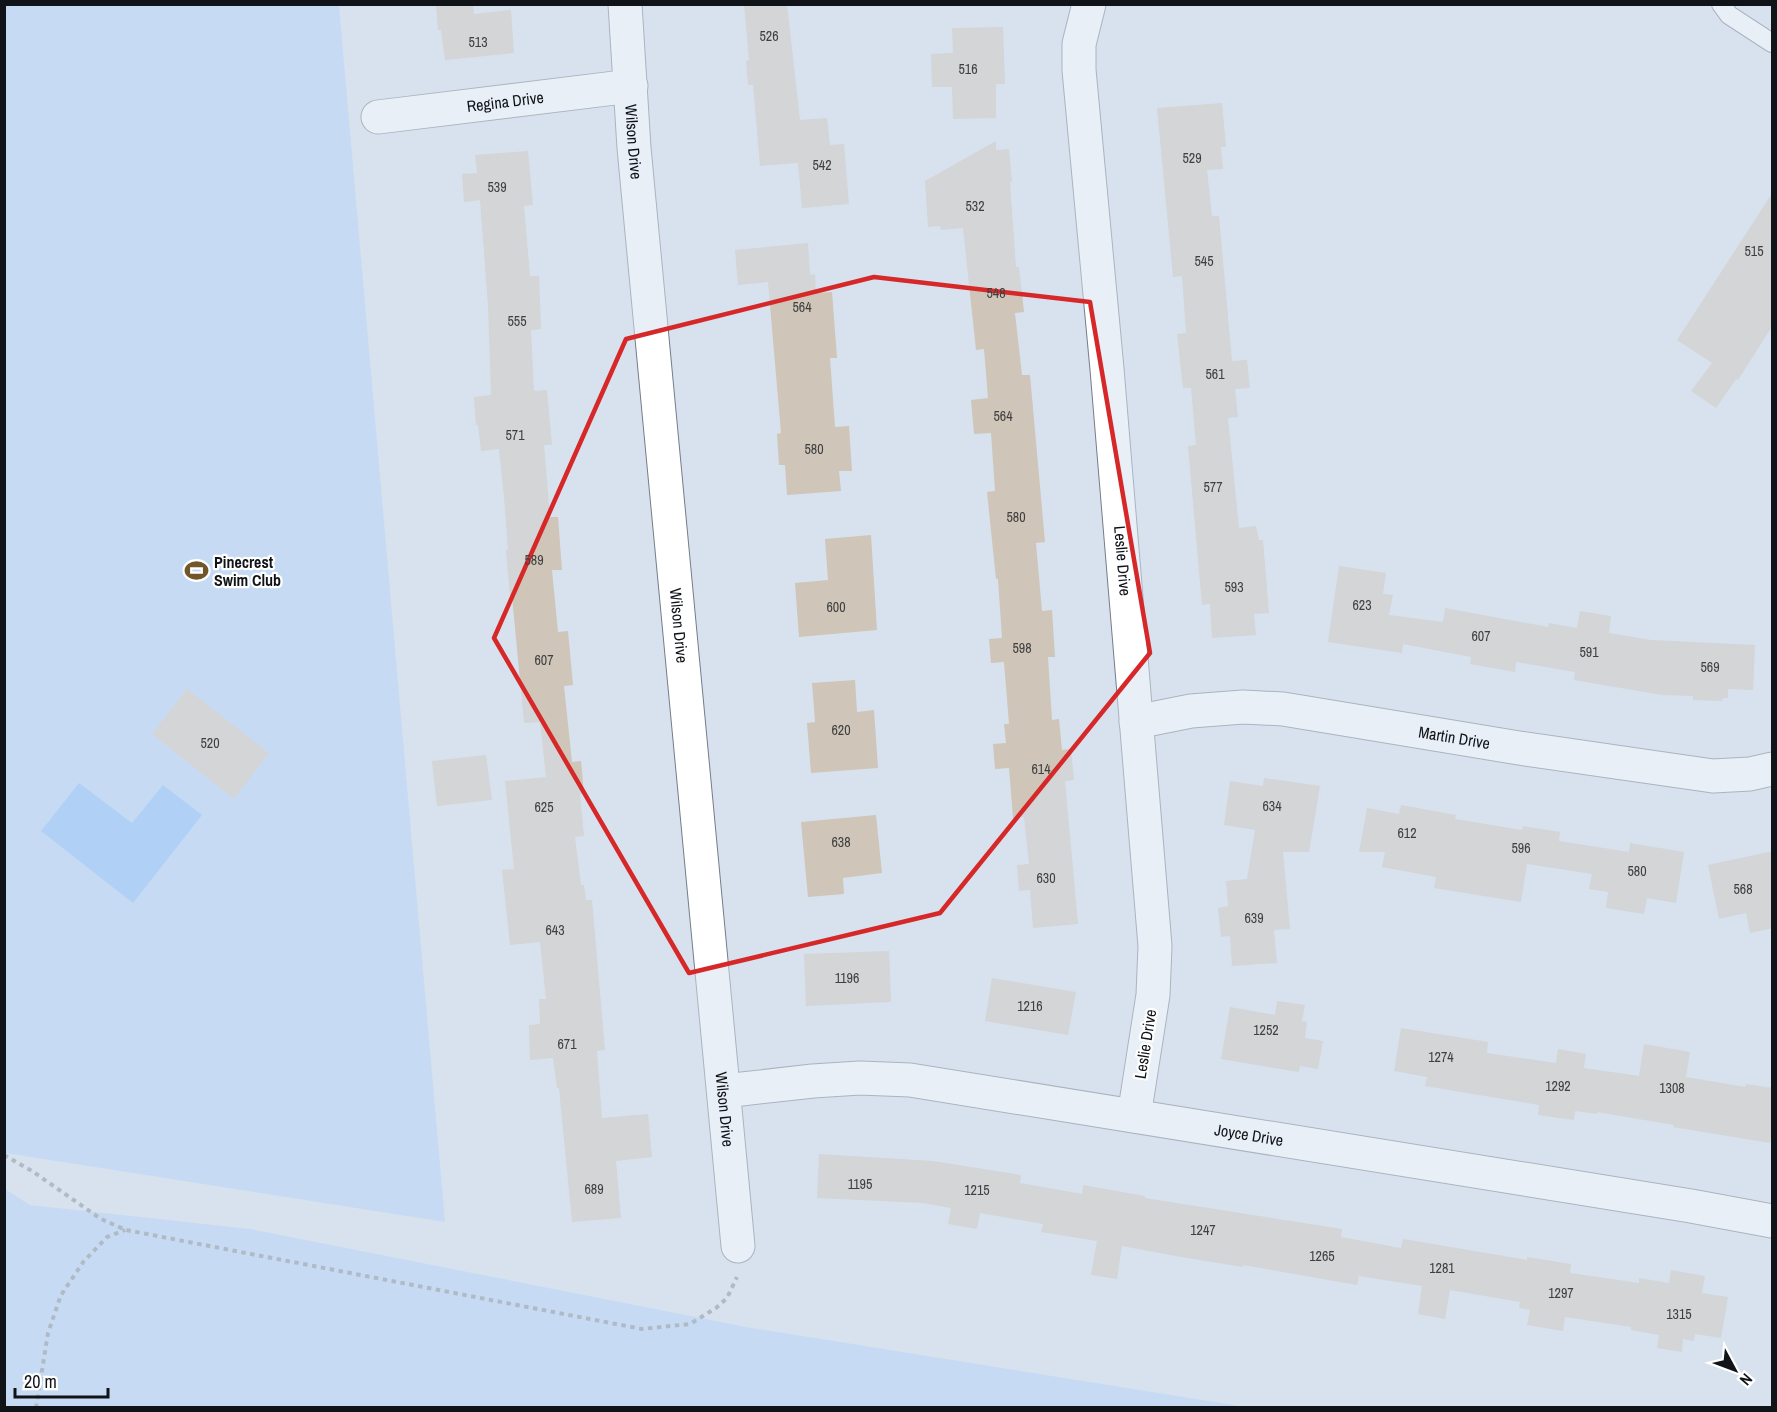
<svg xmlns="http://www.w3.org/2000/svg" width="1777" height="1412" viewBox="0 0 1777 1412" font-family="'Archivo Narrow',sans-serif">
	<rect width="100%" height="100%" fill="#d7e2ee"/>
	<path fill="#b2d3f9" d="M4,5h335l106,1217 -440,-69z
		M5,1189l25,16 220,24 496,98 500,80h-1241z"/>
	<path fill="#82bbfd" d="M79,783l53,40 31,-38 39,30 -69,88 -92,-72z"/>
	<path fill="#cfc5b8" d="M436,4h37l1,10 37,-4 3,43 -69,7 -4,-30h-3z
		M744,4h43l13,116 27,-2 3,27 14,-1 5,60 -47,4 -4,-45 -38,3 -7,-81h-5l-2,-24 3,-1z
		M1003,27l2,57h-9v34l-43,1 -1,-32h-20l-1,-33 22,-1 -1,-25z
		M1222,103l4,44h-5l2,22 -16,1 5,46h7l13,145 15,-1 3,28 -15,1 3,28 -10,1 11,110 17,-2 3,14h4l6,73 -15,1 2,21 -44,3 -2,-34 -8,1 -14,-159 8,-1 -5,-57h-8l-6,-54 9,-1 -4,-57 -9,1 -16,-169z
		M996,141v9l13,-1 3,33h-2l6,85h3l5,45 -9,1 7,62h8l15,167 -9,1 6,68 10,-1 3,47h-7l4,63 7,-1 3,31 9,-1 3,31 -9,1 13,143 -45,4 -3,-38 -11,1 -2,-26 12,-1 -5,-47 -11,1 -4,-50 -14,1 -2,-25 13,-1 -2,-19h5l-5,-62 -13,1 -2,-24 13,-1 -4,-59h-2l-9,-87 8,-1 -4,-58 -17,1 -3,-34 17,-2 -4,-49 -8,1 -13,-122 -22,2 -1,-4 -12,1 -3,-46z
		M528,151l5,54 -9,1 6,70h9l2,53 -10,1 3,61 13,-1 5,55h-8l6,72h8l4,53h-10l6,62 10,-1 5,54 -9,1 8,76 9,-1 3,33h-4l4,42 -9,1 6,48h3l2,15h6l13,150 -8,1 5,67 46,-4 4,43 -36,4 5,57 -49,4 -13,-134h-2l-4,-30 -23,2 -1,-35 11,-1 -1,-25h7l-6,-57 -30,3 -8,-75 12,-1 -9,-88 41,-4 -6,-55 -16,1 -12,-127 -2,1 -4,-47h2l-4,-53 -5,-48 -18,2 -3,-26h-2l-2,-28 17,-2 -3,-90 -8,-105 -16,2 -2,-28 15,-1 -2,-18z
		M1773,192v133l-35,55 -2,-1 -20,29 -25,-17 21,-28 -35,-23z
		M808,243l2,32 5,-1 1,19 16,-1 5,66h-7l5,69 14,-1 3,45h-13l2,20 -54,4 -2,-30h-6l-2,-31 4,-1 -13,-151 -30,3 -3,-35z
		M871,535l6,95 -78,7 -4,-54 33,-3 -3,-41z
		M1339,566l47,7 -3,21 10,1 -4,20 54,7 2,-14 103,19 1,-4 28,5 3,-17 31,5 -2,17 42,7 104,5 -2,45 -25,-1v9h-5l-1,3 -29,-1v-4l-31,-1 -88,-15 1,-8 -59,-10 -1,10 -45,-8 1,-7 -68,-13 -1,9 -74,-11z
		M855,680l2,32 17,-2 4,58 -67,5 -4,-50 8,-1 -3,-39z
		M187,689l82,64 -35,46 -82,-65z
		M486,755l6,45 -55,6 -5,-45z
		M1264,778l56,8 -11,66h-26l7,77 -16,1 3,33 -45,3 -2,-30 -9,1 -3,-29 10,-2 -2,-25 21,-2 8,-49 -31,-5 6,-44 33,5z
		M1401,805l55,10 -1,4 67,11 1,-4 37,6 -1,9 70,11 1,-9 54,9 -8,51 -29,-5 -3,16 -38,-6 2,-16 -19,-3 3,-15 -65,-10 -6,38 -87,-14 2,-11 -54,-10 3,-15h-26l8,-44 32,6z
		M876,815l6,58 -39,5 1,16 -36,3 -7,-75z
		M1773,851v77l-23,5 -4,-20 -27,6 -11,-54z
		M889,951l2,51 -85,4 -2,-52z
		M992,978l84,14 -8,43 -83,-14z
		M1277,1001l28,4 -3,16 5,1 -2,16 18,3 -5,28 -18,-3 -1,6 -78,-13 9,-52 45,8z
		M1401,1028l87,14 -1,11 69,10 2,-14 28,5 -2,14 55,8 5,-32 46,8 -4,25 59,10 1,-3 27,4v36l-3,19 -97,-16 1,-2 -77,-13v2l-22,-3 -1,9 -36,-5 1,-10 -114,-19 2,-9 -33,-6z
		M819,1154l114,7 88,14 -1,8 62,11 1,-9 62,11v2l197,31 -1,8 60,11 2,-9 124,21v-3l44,7 -1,9 69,10v-5l30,5 2,-13 34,6 -3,17 26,4 -7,41 -26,-4 -1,7 -11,-2 -1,13 -25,-4 2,-13 -28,-5v-3l-66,-10 -2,14 -36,-6 3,-15 -11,-2 1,-6 -70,-12 -5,29 -27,-5 4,-28 -63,-10 -2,9 -114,-20v2l-62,-10 -59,-11 -5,33 -26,-4 6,-34 -56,-9 2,-8 -63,-11 -3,16 -29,-5 3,-16 -28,-5 -106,-5z"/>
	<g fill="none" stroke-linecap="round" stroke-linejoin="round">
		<defs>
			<path id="lane" d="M1721,4l8,11 43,28"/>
			<g id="street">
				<path id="s1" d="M625,4l9,144 104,1098"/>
				<path id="s2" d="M1089,4l-10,40v26l28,299 48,577 -2,49 -19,121"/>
				<path id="s3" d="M378,117l253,-31"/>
				<path id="s4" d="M1136,722l55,-11 52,-4 40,2 236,39 194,28 37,-2 22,-5"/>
				<path id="s5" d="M724,1091l89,-10 47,-3 50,2 781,126 81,15"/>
			</g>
		</defs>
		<use href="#lane" stroke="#747d89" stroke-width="20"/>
		<use href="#street" stroke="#747d89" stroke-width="35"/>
		<path stroke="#828a93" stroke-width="4" stroke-dasharray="4.5 4.5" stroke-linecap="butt" d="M4,1155l28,16 69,48 25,11 516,99 48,-5 26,-16 11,-10 10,-21
			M36,1408l12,-75 13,-38 23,-34 23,-24 18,-7"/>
		<use href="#lane" stroke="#fff" stroke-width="18"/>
		<use href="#street" stroke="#fff" stroke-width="33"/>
	</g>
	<path d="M0 0H1777V1412H0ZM874,277l216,25 60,351 -210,260 -251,60 -195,-335 132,-299z" fill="#d7e2ee" fill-opacity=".55" fill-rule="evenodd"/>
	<path fill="none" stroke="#d62828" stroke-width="4.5" stroke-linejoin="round" d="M874,277l216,25 60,351 -210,260 -251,60 -195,-335 132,-299z"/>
	<defs>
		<symbol id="stadium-bare" viewBox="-9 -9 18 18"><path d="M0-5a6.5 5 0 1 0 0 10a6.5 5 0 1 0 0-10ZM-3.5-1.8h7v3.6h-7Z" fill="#725629" stroke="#fff" stroke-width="2.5" paint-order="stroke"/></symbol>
	</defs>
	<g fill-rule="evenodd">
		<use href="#stadium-bare" x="180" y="554" width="33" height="33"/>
	</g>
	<g text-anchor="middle" stroke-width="4.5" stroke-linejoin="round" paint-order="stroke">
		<g font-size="14" fill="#404040">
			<text x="769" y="41">526</text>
			<text x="478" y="47">513</text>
			<text x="968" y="74">516</text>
			<text x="1192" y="163">529</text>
			<text x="822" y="170">542</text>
			<text x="497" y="192">539</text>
			<text x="975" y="211">532</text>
			<text x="1754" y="256">515</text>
			<text x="1204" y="266">545</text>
			<text x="996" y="298">548</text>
			<text x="802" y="312">564</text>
			<text x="517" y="326">555</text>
			<text x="1215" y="379">561</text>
			<text x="1003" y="421">564</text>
			<text x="515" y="440">571</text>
			<text x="814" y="454">580</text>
			<text x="1213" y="492">577</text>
			<text x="1016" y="522">580</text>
			<text x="534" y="565">589</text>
			<text x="1234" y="592">593</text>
			<text x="1362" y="610">623</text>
			<text x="836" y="612">600</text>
			<text x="1481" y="641">607</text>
			<text x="1022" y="653">598</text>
			<text x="1589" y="657">591</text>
			<text x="544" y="665">607</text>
			<text x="1710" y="672">569</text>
			<text x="841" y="735">620</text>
			<text x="210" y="748">520</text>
			<text x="1041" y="774">614</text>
			<text x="1272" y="811">634</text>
			<text x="544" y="812">625</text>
			<text x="1407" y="838">612</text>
			<text x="841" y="847">638</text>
			<text x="1521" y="853">596</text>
			<text x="1637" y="876">580</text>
			<text x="1046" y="883">630</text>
			<text x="1743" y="894">568</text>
			<text x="1254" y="923">639</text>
			<text x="555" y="935">643</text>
			<text x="847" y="983">1196</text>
			<text x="1030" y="1011">1216</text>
			<text x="1266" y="1035">1252</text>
			<text x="567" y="1049">671</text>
			<text x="1441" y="1062">1274</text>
			<text x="1558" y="1091">1292</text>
			<text x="1672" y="1093">1308</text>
			<text x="860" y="1189">1195</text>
			<text x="594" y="1194">689</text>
			<text x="977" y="1195">1215</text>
			<text x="1203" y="1235">1247</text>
			<text x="1322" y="1261">1265</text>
			<text x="1442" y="1273">1281</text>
			<text x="1561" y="1298">1297</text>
			<text x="1679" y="1319">1315</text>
		</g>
		<g font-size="16" fill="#101318" stroke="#fff">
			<text dy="6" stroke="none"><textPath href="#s3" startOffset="128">Regina Drive</textPath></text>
			<text dy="6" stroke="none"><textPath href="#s1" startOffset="138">Wilson Drive</textPath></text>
			<text dy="6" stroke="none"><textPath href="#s2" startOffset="560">Leslie Drive</textPath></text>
			<text dy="6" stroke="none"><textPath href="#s1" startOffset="624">Wilson Drive</textPath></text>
			<text dy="6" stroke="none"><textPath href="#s4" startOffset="322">Martin Drive</textPath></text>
			<text transform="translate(1145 1044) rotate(-81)" y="6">Leslie Drive</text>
			<text dy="6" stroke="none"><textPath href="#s1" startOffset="1110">Wilson Drive</textPath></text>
			<text dy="6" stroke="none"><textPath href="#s5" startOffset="530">Joyce Drive</textPath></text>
		</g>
		<g font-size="16" font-weight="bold" fill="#101318" stroke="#fff" text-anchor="start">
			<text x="214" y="568">Pinecrest<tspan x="214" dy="18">Swim Club</tspan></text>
		</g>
	</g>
	<rect width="1777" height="1412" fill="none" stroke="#101318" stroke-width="12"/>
	<g transform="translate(1735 1370) rotate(131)" stroke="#ffffff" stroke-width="4.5" paint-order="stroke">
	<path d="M0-4.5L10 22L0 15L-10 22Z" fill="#101318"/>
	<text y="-9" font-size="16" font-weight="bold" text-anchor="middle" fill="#101318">N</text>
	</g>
	<path d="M15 1388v9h93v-9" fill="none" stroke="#101318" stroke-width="3"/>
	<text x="24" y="1388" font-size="18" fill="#101318" stroke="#ffffff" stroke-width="4.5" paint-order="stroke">20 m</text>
</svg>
